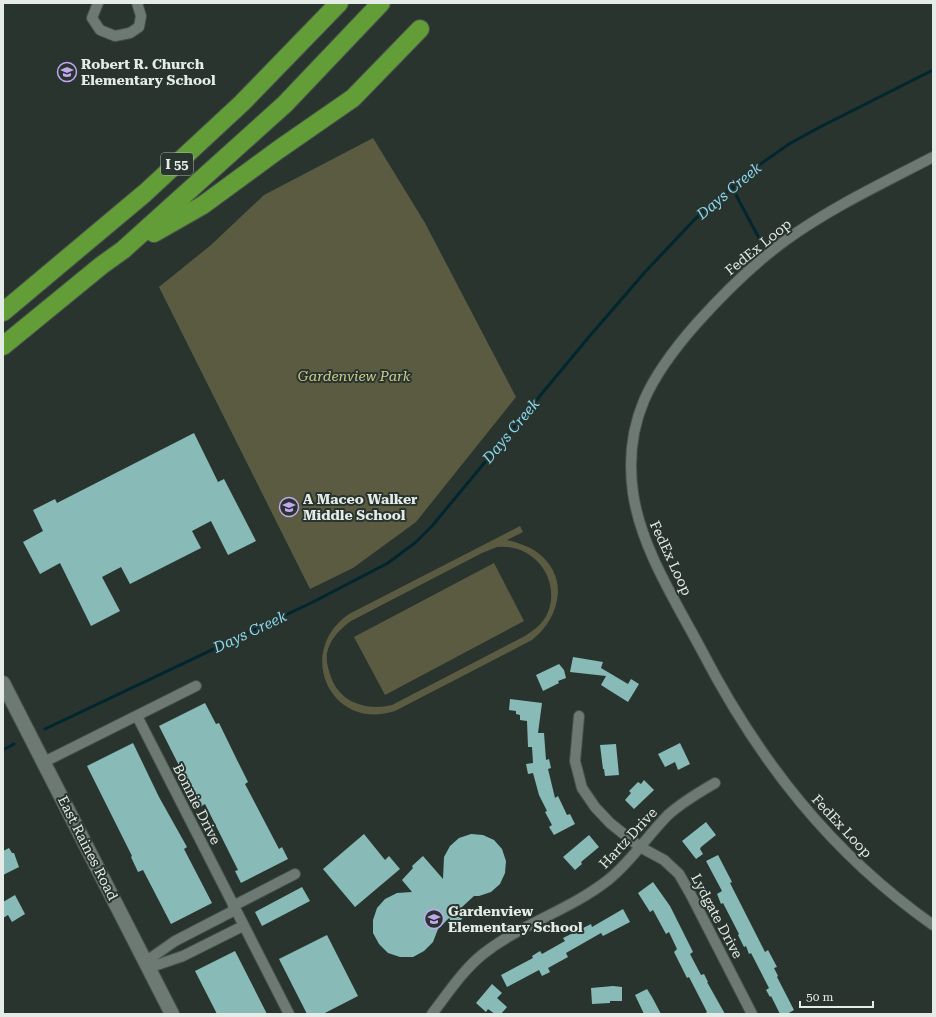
<svg xmlns="http://www.w3.org/2000/svg" width="936" height="1017" viewBox="0 0 936 1017" font-family="'Roboto Serif',serif">
	<rect width="100%" height="100%" fill="#29342e"/>
	<path fill="#5b5b42" fill-rule="evenodd" d="M373,138l52,85 91,174 -100,125 -63,46 -43,21 -151,-302 52,-42 53,-50z
		M520,526l3,6 -16,8c11,3 22,6 31,13 32,24 22,65 -6,87l-137,71c-64,21 -101,-59 -46,-97zM497,547c36,-4 64,31 51,65 -4,11 -14,18 -23,24l-133,69c-25,6 -52,-2 -61,-28 -3,-8 -5,-16 -4,-24 3,-14 13,-24 24,-32l131,-68z
		M494,563l30,58 -139,74 -31,-58z"/>
	<g fill="none" stroke-linecap="round" stroke-linejoin="round">
		<path stroke="#01262f" stroke-width="3" d="M733,186l4,11 23,43
			M45,729l268,-127 75,-39 28,-21 16,-16 156,-188 57,-66 51,-54 56,-48 37,-26 31,-17 113,-57
			M3,750l11,-6"/>
	</g>
	<path fill="#88bbb7" d="M194,433l24,49 6,-3 32,62 -28,14 -17,-34 -19,10 9,17 -71,36 -9,-17 -19,10 18,34 -29,15 -31,-63 -20,11 -17,-32 20,-11 -10,-21 22,-11 2,4z
		M573,657l30,5 -2,6 27,16 3,-5 8,5 -11,18 -27,-17 5,-9 -36,-4z
		M559,664l5,6 2,8 -8,3 1,2 -16,8 -7,-16z
		M510,699l32,4 -4,30h6l2,27 3,-1 2,9 -3,1 7,29 3,-2 9,19 3,-1 5,10 -21,11 -5,-8 3,-2 -7,-13 2,-1 -8,-16 -6,-22 -5,1 -2,-10 7,-1 -1,-16h-4l-1,-26 -7,-1v-5l-4,-1v-3l-7,-1z
		M205,703l11,21 3,-1 18,37 11,22 -3,2 34,65 3,-2 6,12 -47,24 -6,-12 3,-1 -33,-66 -5,3 -41,-81z
		M133,743l26,54 28,50 -3,2 28,54 -41,21 -28,-54 -5,2 -7,-15 1,-1 -45,-90z
		M680,743l10,21 -12,6 -3,-8 -10,5 -7,-13z
		M616,744l3,31 -14,1 -1,-7h-1l-3,-24z
		M644,780l10,10 -20,19 -9,-9 6,-7 -2,-2 9,-9 3,2z
		M706,822l10,13 -15,12 -1,2 3,5 -7,5 -14,-18z
		M364,834l21,26 4,-4 11,13 -45,38 -32,-38z
		M471,834l12,1 11,5 8,9 4,12 -1,12 -5,11 -9,8 -12,4h-5l-12,11 4,6 -5,7 -8,4 -4,-6 -11,11 -5,13 -9,9 -11,6h-13l-12,-4 -9,-9 -6,-11v-13l4,-12 8,-9 12,-6 15,-1 -10,-12 11,-12 -1,-2 11,-10 20,23 1,-22 6,-11 9,-8z
		M589,835l10,12 -18,15 1,2 -7,6 -12,-13z
		M9,848l3,5h2l5,14 -16,8v-24z
		M718,855l14,27 -2,1 35,69 3,-2 9,17 -3,1 4,8 -1,1 17,33 -7,4h-7l-9,-18 -1,1 -4,-7 3,-2 -18,-35 -2,1 -3,-8 -2,1 -6,-12 1,-1 -16,-31 -2,1 -4,-10 5,-3 -16,-30z
		M653,882l17,24 23,46 -3,2 11,21 3,-1 4,8h-1l18,32h-21l3,-2 -18,-35 -2,1 -13,-26 3,-3 -8,-17 -3,2 -13,-24 -3,2 -12,-19z
		M302,887l8,14 -48,25 -7,-14z
		M15,895l10,19 -13,8 -4,-7 -5,3v-16z
		M623,909l7,13 -27,14 -2,-3 -35,20 2,4 -20,11 2,4 -8,4 -3,-6 -32,17 -6,-12 32,-17 -1,-2 8,-5 2,3 23,-13 -2,-3 28,-14 1,3z
		M327,935l31,61 -35,18h-16l-28,-55z
		M235,951l32,63h-50l-22,-43z
		M492,984l10,9 -5,5 10,9 -6,7h-6l-7,-5 -2,3 -10,-9z
		M613,986l9,1v14h-12v2l-18,1 -1,-16z
		M647,989l5,8 9,17h-17l-9,-19z"/>
	<g fill="none" stroke-linecap="round" stroke-linejoin="round">
		<defs>
			<path id="street" d="M98,3l-6,15 8,12 15,6 15,-3 9,-6 2,-11 -4,-13
				M933,157c-50,26 -101,50 -147,83 -33,24 -62,53 -89,83 -46,52 -74,98 -64,170 8,55 43,109 69,158 57,110 129,202 231,274
				M137,716l152,298
				M579,716l-4,45 7,27 13,19 15,16 30,24 24,13 15,14 12,21 61,119
				M44,762l152,-76
				M233,906l62,-32
				M145,962l30,-21 60,-31
				M148,968l35,-12 60,-30
				M432,1014c16,-21 31,-44 51,-60 38,-30 87,-44 125,-74 23,-18 39,-44 60,-65 14,-13 30,-22 47,-32"/>
			<path id="secondary" d="M3,683l169,331"/>
			<path id="highway" d="M154,233l49,-28 75,-55 75,-52 67,-69
				M3,312l142,-119 97,-90 97,-100
				M3,346l99,-81 21,-15 162,-146 96,-101"/>
		</defs>
		<use href="#street" stroke="#48524d" stroke-width="12"/>
		<use href="#secondary" stroke="#48524d" stroke-width="16"/>
		<use href="#highway" stroke="#48524d" stroke-width="20"/>
		<use href="#street" stroke="#6d7a73" stroke-width="10"/>
		<use href="#secondary" stroke="#6d7a73" stroke-width="14"/>
		<use href="#highway" stroke="#639d37" stroke-width="18"/>
	</g>
	<defs>
		<symbol id="school-ring" viewBox="-11 -11 22 22"><circle r="9.5" fill="#29342e" stroke="#c4a7f1" stroke-width="1.5"/><path d="M0-5L7-2L0 1L-7-2ZM-4 1L0 2.5L4 1V4Q0 6-4 4Z" fill="#c4a7f1"/></symbol>
	</defs>
	<g fill-rule="evenodd">
		<use href="#school-ring" x="56" y="61" width="22" height="22"/>
		<use href="#school-ring" x="278" y="496" width="22" height="22"/>
		<use href="#school-ring" x="423" y="908" width="22" height="22"/>
	</g>
	<g text-anchor="middle" stroke-width="4" stroke-linejoin="round" paint-order="stroke">
		<rect fill="#29342e" stroke="#adb5b0" stroke-width="1" x="161" y="153" width="32" height="22" rx="3"/>
		<g font-size="13" font-weight="bold" fill="#e5ece8">
			<text x="177" y="169">I 55</text>
		</g>
		<g font-size="14" font-weight="bold" fill="#e5ece8" stroke="#29342e" text-anchor="start">
			<text x="81" y="69">Robert R. Church<tspan x="81" dy="16">Elementary School</tspan></text>
			<text x="303" y="504">A Maceo Walker<tspan x="303" dy="16">Middle School</tspan></text>
			<text x="448" y="916">Gardenview<tspan x="448" dy="16">Elementary School</tspan></text>
		</g>
		<g font-size="14" fill="#e5ece8" stroke="#29342e">
			<text transform="translate(758 247) rotate(-39)" y="5">FedEx Loop</text>
			<text transform="translate(671 558) rotate(65)" y="5">FedEx Loop</text>
			<text transform="translate(197 804) rotate(63)" y="5">Bonnie Drive</text>
			<text transform="translate(842 826) rotate(47)" y="5">FedEx Loop</text>
			<text transform="translate(628 838) rotate(-47)" y="5">Hartz Drive</text>
			<text transform="translate(88 848) rotate(63)" y="5">East Raines Road</text>
			<text transform="translate(717 916) rotate(62)" y="5">Lydgate Drive</text>
		</g>
		<g font-size="14" font-style="italic" fill="#d0ce8d" stroke="#29342e">
			<text x="354" y="381">Gardenview Park</text>
		</g>
		<g font-size="15" font-style="italic" fill="#89d9f0" stroke="#29342e">
			<text transform="translate(729 191) rotate(-40)" y="5">Days Creek</text>
			<text transform="translate(511 431) rotate(-50)" y="5">Days Creek</text>
			<text transform="translate(250 632) rotate(-25)" y="5">Days Creek</text>
		</g>
	</g>
	<rect width="936" height="1017" fill="none" stroke="#e5ece8" stroke-width="8"/>
	<path d="M800 1001v6h73v-6" fill="none" stroke="#e5ece8" stroke-width="2"/>
	<text x="806" y="1001" font-size="12" fill="#e5ece8" stroke="#29342e" stroke-width="3" paint-order="stroke">50 m</text>
</svg>
